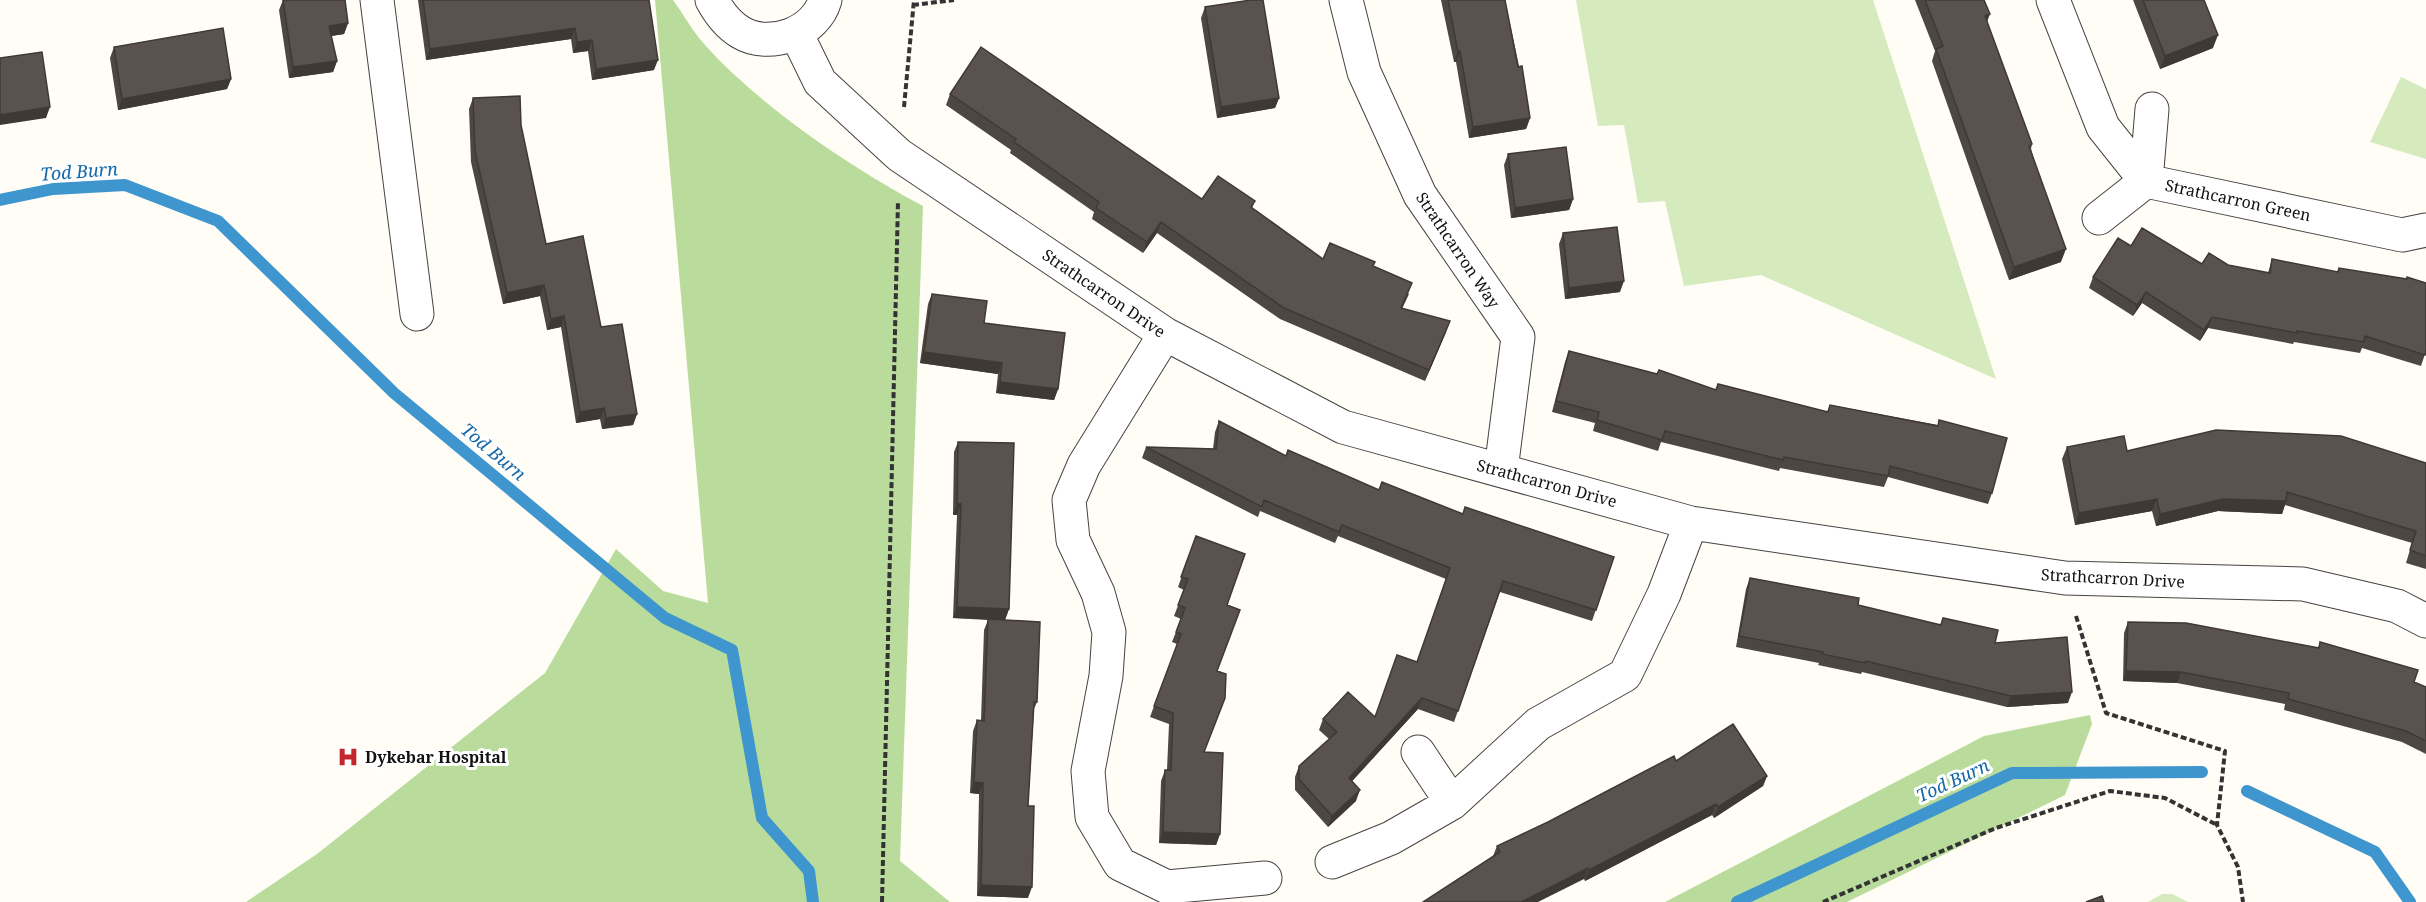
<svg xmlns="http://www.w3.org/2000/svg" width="2426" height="902" viewBox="0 0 2426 902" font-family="'Noto Serif',serif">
	<rect width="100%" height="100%" fill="#fffdf5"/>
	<path fill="#d5ebbd" d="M1576,0h297l123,379 -235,-104 -77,11 -19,-85 -27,2 -14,-78 -26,1z
		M2401,77l25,12v70l-56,-17z
		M2162,894h10l16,8h-40z"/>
	<path fill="#b9dc9c" d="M655,0h18c11,15 20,32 32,45 56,62 145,122 218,161l-23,655 50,41h-704l71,-48 228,-181 71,-124 47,42 45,12z
		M2090,715l2,9 -27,71 -218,107h-182l319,-166z"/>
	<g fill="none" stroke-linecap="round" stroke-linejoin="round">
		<path stroke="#3f96cf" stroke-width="12" d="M0,200l53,-11 72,-4 93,36 176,172 271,225 67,32 30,168 47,53 4,31
			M2247,791l128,61 35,50
			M1737,902l275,-129 190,-1"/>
		<defs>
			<path id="minor" d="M377,0l40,314
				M712,0c7,13 15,24 28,32 29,18 76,1 85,-32
				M1346,0l18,72 56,123 98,142 -17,133
				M2053,0l50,127 43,54 256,54 24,-5
				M796,33l24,49 79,73 266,179 178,93 348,96 374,55 238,6 94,22 29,15
				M2099,218l47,-37 6,-72
				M1165,334l-81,131 -15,35 4,40 25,53 11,39 -3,44 -18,95 4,46 28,47 47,23 98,-9
				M1418,752l34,51
				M1332,862l59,-24 61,-35 86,-79 87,-49 39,-81 27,-71"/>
		</defs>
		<use href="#minor" stroke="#444" stroke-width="35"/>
		<path stroke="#333" stroke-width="4" stroke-dasharray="6 3" stroke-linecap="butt" d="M913,5l41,-5
			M904,107l10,-107
			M2076,616l30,97 119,38 -8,74 21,42 5,35
			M882,902l16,-701
			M1823,902l173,-74 114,-37 55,7 52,27"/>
		<use href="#minor" stroke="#fff" stroke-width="33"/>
	</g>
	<path fill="#4d4742" d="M283,0l65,23 -4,11 -13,2 6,25 -4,11 -44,6 -10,-68z
		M418,0h231l5,70 -62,10 -4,-29 -15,2 -2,-14 -145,21z
		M1441,0h64l25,118 -4,11 -57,9 -13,-76h-2z
		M1915,0h69l3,22 45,122 -1,5 30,113 -52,18 -77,-219 3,-10z
		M2133,0h71l9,48 -53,21z
		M1205,7l74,91 -4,10 -58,10 -16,-100z
		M114,47l117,32 -4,10 -109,21 -8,-52z
		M950,94l252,105 53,2 -3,7 71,51 51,7 35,28 -7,15 44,23 -21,49 -145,-62 -123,-86 -14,20 -51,-34 2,-7 -84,-59 1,-3 -65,-45z
		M473,98l48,27 25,119 55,83 36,87 -4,11 -31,4 -2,-10 -24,4 -15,-96 -14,3 -7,-34 -37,8 -32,-142 -2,-53z
		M1508,154l65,45 -4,11 -58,8 -7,-53z
		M1563,233l57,59 -55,7 -6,-55z
		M2131,246l71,18 26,1 40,8 4,-14 65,13 2,-4 87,83 -5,15 -59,-18 -2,5 -66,-11 -1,2 -85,-16 -8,13 -58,-38 -9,13 -44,-28 4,-11z
		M932,294l52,29 74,66 -4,11 -58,-7 2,-19 -78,-11 8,-59z
		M1569,351l147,39 2,-6 109,28 3,-7 108,20 1,-5 53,73 -4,11 -100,-27 -4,10 -104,-19 -1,3 -118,-29 -3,9 -65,-20 2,-8 -43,-11 13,-50z
		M1219,421l67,35 93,34 235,67 -22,64 -92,-29 -46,130 -36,-13 -66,72 4,20 -28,26 -33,-37v-13l4,-11 30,-27 -10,-9 4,-11 52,-2 42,-55 29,-83 -108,-43 -3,7 -75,-32 -2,6 -116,-59 4,-11 67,2 2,-17z
		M958,442l51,167 -4,11 32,82 -3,7 -6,97v92l-51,-2 2,-102 -9,-1 3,-62 4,-11h4l3,-90 4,-10 -35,-2 4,-103h-4l1,-63z
		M2067,447l60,4 299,12v106l-20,-6 6,-20 -127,-38 -3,9 -64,-3 -62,15 -4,-15 -77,14 -13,-66z
		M1196,536l31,69 -23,147 16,82 -4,11 -57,-2 2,-62 4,-11h2l2,-46 -19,-7 27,-73 -5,-2 9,-23 -7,-3 10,-26 -6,-3z
		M1750,578l190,47 3,-7 52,25 73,60 -61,4 -145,-35 -1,2 -43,-9 1,-2 -83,-16 10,-58z
		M2128,622l190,26 2,-6 94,40 12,5v67l-24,-12 -118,-32 1,-6 -108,-21 -54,-2 1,-48z
		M1676,761l91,15 -4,10 -49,32 -2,-3 -127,66 -1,-2 -91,-23 4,-10 51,-24z"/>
	<path fill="#3f3936" d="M1990,14l-5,13v-11z
		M348,23l-4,11 -19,3 4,-11z
		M575,28l-4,11 -145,21 4,-11z
		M2218,35l-5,13 -53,21 5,-13z
		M592,40l-4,11 -15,2 4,-11z
		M1460,51l-4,11h-2l4,-10z
		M658,60l-4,10 -62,10 4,-11z
		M337,61l-4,11 -44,6 4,-11z
		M231,79l-4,10 -109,21 4,-11z
		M1279,98l-4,10 -58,10 4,-11z
		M50,107l-4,11 -46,7v-10z
		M1530,118l-4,11 -57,9 4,-11z
		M1573,199l-4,11 -58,8 4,-10z
		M1161,222l-4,11 -14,20 4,-11z
		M2066,249l-5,13 -52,18 5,-13z
		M1624,281l-4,11 -55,7 4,-11z
		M544,285l-4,11 -37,8 4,-11z
		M2146,292l-4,11 -9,13 4,-11z
		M564,316l-3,11 -14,3 4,-11z
		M2212,317l-4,11 -8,13 4,-11z
		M1450,321l-4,11 -21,49 4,-11z
		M924,352l78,11 -4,11 -78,-11z
		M1000,382l58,7 -4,11 -58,-7z
		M604,408l-4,11 -24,4 4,-11z
		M637,414l-4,11 -31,4 4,-11z
		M2157,499l-5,12 -77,14 4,-12z
		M2223,499l63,2 -4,13 -64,-3 -62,15 4,-12z
		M957,504h4l-4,11h-4z
		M957,607l52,2 -4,11 -52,-2z
		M2126,671l55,1 -4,11 -54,-2z
		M2072,692l-4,11 -61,4 4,-11z
		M1422,698l-4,11 -73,80 4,-11z
		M1767,776l-4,10 -49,32 4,-11z
		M974,782l9,1 -4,11 -9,-1z
		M1360,790l-4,11 -28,26 4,-11z
		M1716,804l-4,11 -127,66 4,-11z
		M1163,832l57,2 -4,11 -57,-2z
		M1588,868l-4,11 -46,23h-17z
		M981,885l51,2 -4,11 -51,-2z"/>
	<path fill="#5a524d" stroke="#3f3936" stroke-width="1.5" d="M283,0h62l3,23 -19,3 8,35 -44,6z
		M423,0h226l9,60 -62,9 -4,-29 -15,2 -2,-14 -145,21z
		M1251,0h12l16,98 -58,9 -16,-100z
		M1448,0h57l13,67 4,-1 8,52 -57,9 -13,-76 -2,1z
		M1925,0h59l6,14 -5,2 47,128 -3,2 37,103 -52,18 -78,-218 7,-3z
		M2143,0h61l14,35 -53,21z
		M223,28l8,51 -109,20 -8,-52z
		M981,47l221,152 16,-23 37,25 -4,6 72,52 7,-16 45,19 -2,4 39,17 -11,25 49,13 -21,49 -145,-62 -123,-86 -14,20 -51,-34 3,-6 -85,-60 2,-3 -66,-45z
		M42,52l8,55 -50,8v-57z
		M520,96l1,29 25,119 37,-8 18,91 21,-3 15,90 -31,4 -2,-10 -24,4 -16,-96 -13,3 -7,-34 -37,8 -32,-142 -2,-53z
		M1566,147l7,52 -58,9 -7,-54z
		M1617,227l7,54 -55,7 -6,-55z
		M2142,228l60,36 7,-11 19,12 42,8 2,-14 66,13 1,-4 68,11v-2l19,6v68l-1,4 -60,-19 -1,6 -67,-11v2l-85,-16 -8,13 -58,-38 -9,13 -44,-28 25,-39 13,8z
		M932,294l55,7 -3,22 81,10 -7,56 -58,-7 2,-19 -78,-11z
		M1569,351l88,23 2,-4 57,20 2,-6 110,28 2,-7 108,21 1,-6 68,18 -15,55 -102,-27 -2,10 -104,-19 -1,3 -118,-29 -3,9 -65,-20 2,-8 -43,-11z
		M1219,421l67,35 2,-6 91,40 3,-8 81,32 2,-7 149,50 -18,53 -93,-29 -45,130 -36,-13 -73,80 11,12 -28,26 -33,-37v-13l38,-34 -14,-13 25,-27 27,25 22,-62 20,7 33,-94 -108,-43 -3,7 -75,-32 -2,7 -116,-60 70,2z
		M2216,430l125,6 85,27v93l-16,-6 6,-19 -129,-39 -1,9 -63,-2 -63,15 -3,-15 -78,14 -12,-66 57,-11 3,15z
		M958,442l56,1 -5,166 -52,-2 4,-103h-4z
		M1196,536l49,18 -18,51 13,5 -23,61 9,3 -1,24 -21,54 19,1 -3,81 -57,-2 2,-62h6l2,-57 -19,-7 27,-72 -5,-2 9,-24 -7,-3 10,-26 -7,-2z
		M1750,578l109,20 -1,7 83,20 2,-7 55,12 -3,13 72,-6 5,55 -61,4 -145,-35 -1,2 -43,-9 1,-2 -84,-16z
		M988,619l52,3 -3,80h-3l-6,104h6l-2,81 -51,-2 2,-102 -9,-1 3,-62 7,1z
		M2128,622l58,1 133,25 1,-6 98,28 -4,12 12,5v54l-20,-10 -118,-32 1,-6 -108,-21 -55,-1z
		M1733,724l34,52 -49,31 -2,-3 -127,66 -1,-2 -67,34h-98l77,-50 -3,-6 51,-24 126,-66 2,5z
		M2102,896l2,6h-18z"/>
	<defs>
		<symbol id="hospital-bare" viewBox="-9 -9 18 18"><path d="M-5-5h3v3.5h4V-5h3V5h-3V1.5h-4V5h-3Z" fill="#c4262e" stroke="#fff" stroke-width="2.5" paint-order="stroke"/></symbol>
	</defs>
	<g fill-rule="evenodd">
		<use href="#hospital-bare" x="333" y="742" width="30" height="30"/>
	</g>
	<g text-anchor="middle" stroke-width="6" stroke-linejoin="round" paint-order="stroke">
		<g font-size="16" fill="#111" stroke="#fff">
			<text transform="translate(2238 200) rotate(12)" y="6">Strathcarron Green</text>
			<text transform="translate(1458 250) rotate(56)" y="6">Strathcarron Way</text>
			<text transform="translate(1104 293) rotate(34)" y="6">Strathcarron Drive</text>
			<text transform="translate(1547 483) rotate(15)" y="6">Strathcarron Drive</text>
			<text transform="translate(2113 578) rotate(3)" y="6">Strathcarron Drive</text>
		</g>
		<g font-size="16" font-weight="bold" fill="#111" stroke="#fff" text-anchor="start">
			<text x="365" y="763">Dykebar Hospital</text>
		</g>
		<g font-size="18" font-style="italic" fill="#1768a6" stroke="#fff">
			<text transform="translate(79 172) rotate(-4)" y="6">Tod Burn</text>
			<text transform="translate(493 452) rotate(40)" y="6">Tod Burn</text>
			<text transform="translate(1953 781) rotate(-25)" y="6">Tod Burn</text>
		</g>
	</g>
</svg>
